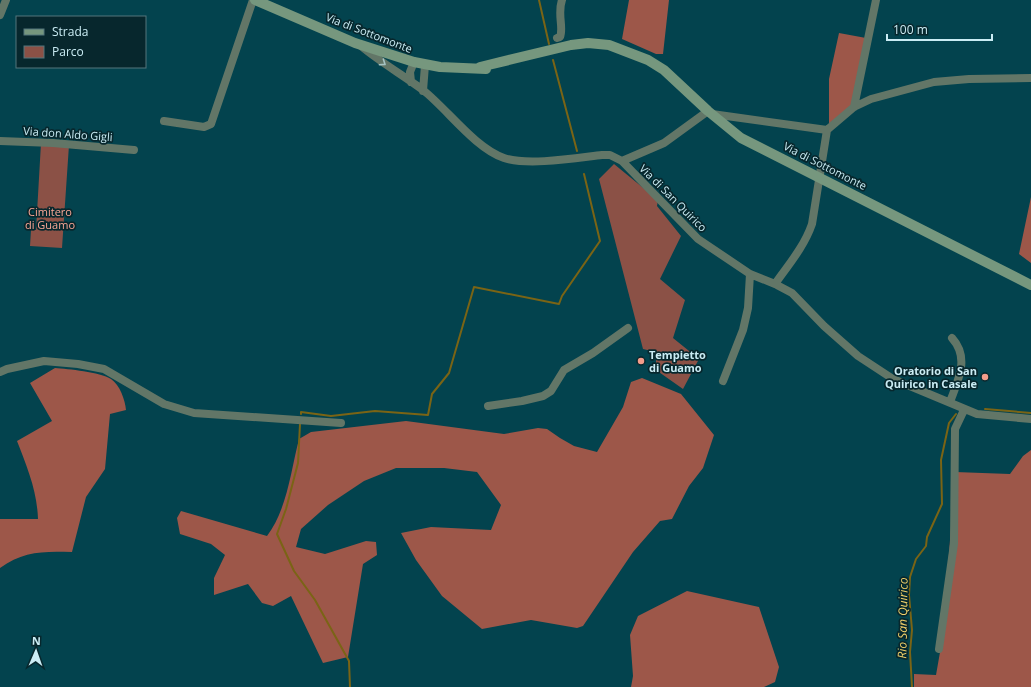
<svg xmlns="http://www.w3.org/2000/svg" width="1031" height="687" viewBox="0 0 1031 687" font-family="'Open Sans',sans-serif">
	<rect width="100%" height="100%" fill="#03434e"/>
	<path fill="#8b5146" d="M41,143l28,2 -7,103 -32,-2 1,-16h5z
		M614,164l44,36 -1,6 24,30 -21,43 25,21 -12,38 26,21 -16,30 -27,-19v-18l-13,-3 -44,-170z"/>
	<path fill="#9d5749" d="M629,0h40l-6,54h-7l-34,-15z
		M839,33l27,5 -11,65 -26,21v-45z
		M1031,197v66l-12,-9z
		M55,368c13,1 45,4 56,11 9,6 14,21 15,31l-16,4 -5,55 -19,28 -14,55c-28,-1 -49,-1 -72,16v-49h38c-1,-29 -11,-52 -21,-78l35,-20 -22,-38z
		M642,378l39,16 33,41 -11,33 -14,18 -17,33 -12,2 -27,31 -50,74 -6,2 -46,-8 -49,9 -40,-33 -26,-36 -15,-27 30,-6 60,3 10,-25 -24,-33 -33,-4h-48l-32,13 -36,24 -27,24 -5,18 29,7 41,-13 10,1 1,13 -14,9 -15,93 -25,6 -32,-67 -18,10 -11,-3 -14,-19 -34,11v-17l11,-23 -14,-11 -31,-10 -3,-16 4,-7 86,25c20,-26 24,-66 32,-97l12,-7 95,-11 98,13 34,-6 9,1 13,9 14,8 23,6 26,-45 8,-25z
		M1031,450v237h-117v-13l22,1 7,-40 12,-163 55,2 13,-18z
		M687,591l72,16 20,60 -4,15 -11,5h-133l2,-11 -3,-41 8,-19z"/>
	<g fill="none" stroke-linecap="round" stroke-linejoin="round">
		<path stroke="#7a6415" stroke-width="2" d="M539,0l10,44
			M553,60l24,91
			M985,409l46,4
			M301,414v-2l30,4 44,-5 53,4 4,-21 17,-21 25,-86 85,17 3,-8 38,-55 -16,-67
			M300,424l-2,39 -12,46 -9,25 17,37 21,29 34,61 1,26
			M912,687l-2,-35 2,-22 -3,-35 1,-18 6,-18 10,-13 1,-9 15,-33 -1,-44 8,-37 7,-9"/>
		<path stroke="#627667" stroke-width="8" d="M0,15l6,-15
			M557,38l3,-1c4,-9 -3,-23 2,-37
			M361,46c19,16 42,29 62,44 25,20 52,58 81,68 24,8 72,0 98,-3h8l12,6 76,78 52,35 25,10 17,9 32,33 34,30 35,23 84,35 54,5
			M411,82l-1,-10 4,-10
			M423,91l2,-26
			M854,107l22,-107
			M712,114l115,16
			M164,121l40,6 7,-3 42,-124
			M0,141l53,2 81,7
			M622,161l42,-18 44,-32
			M775,284c14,-20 29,-37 37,-60l15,-94 27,-23 17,-8 63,-17 35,-3 62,-1
			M0,372l7,-3 37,-8 34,3 26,5 60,35 30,9 147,10
			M723,381l20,-51 5,-22 2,-34
			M950,402c8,-22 20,-44 2,-64
			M488,406l34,-5 21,-5 8,-5 13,-21 29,-17 35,-25
			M939,649l15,-105 1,-115 9,-19"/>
		<path stroke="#76977e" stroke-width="10" d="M255,0l100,43 59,19 26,5 46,2
			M480,67l91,-22 17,-2 21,2 39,15 16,10 44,41 33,27 290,147"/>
	</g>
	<defs><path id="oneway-chevron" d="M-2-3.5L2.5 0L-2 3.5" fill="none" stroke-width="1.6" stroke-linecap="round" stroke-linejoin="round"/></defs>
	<use stroke="#a6c3c3" href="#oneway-chevron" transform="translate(383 63) rotate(34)"/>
	<g fill="#f49d8b" stroke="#07272d" stroke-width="1.5">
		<circle cx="641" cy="361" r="4"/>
		<circle cx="985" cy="377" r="4"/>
	</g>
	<g text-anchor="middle" stroke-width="3.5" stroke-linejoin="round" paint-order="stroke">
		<g font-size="11" fill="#caecf4" stroke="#07272d">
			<text transform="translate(369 33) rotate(21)" y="4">Via di Sottomonte</text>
			<text transform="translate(68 134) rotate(4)" y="4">Via don Aldo Gigli</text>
			<text transform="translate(825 166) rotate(27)" y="4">Via di Sottomonte</text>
			<text transform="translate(673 198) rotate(45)" y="4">Via di San Quirico</text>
		</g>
		<g font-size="11" fill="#faa796" stroke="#07272d">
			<text x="50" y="216">Cimitero<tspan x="50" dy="13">di Guamo</tspan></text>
		</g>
		<g font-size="11" font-weight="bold" fill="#caecf4" stroke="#07272d" text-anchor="start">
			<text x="649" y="359">Tempietto<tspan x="649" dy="13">di Guamo</tspan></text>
			<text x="977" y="375" text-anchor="end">Oratorio di San<tspan x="977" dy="13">Quirico in Casale</tspan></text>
		</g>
		<g font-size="12" font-style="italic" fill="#f0d06a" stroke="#07272d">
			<text transform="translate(903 618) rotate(-89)" y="4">Rio San Quirico</text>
		</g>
	</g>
	<rect x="16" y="16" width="130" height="52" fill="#07272d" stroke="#55767d"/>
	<rect x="24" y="29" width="20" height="6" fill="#76977e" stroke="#55767d"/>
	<text x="52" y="36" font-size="12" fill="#caecf4">Strada</text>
	<rect x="24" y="46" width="20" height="12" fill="#8b5146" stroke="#55767d"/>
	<text x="52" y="56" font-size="12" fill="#caecf4">Parco</text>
	<g transform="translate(36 651) rotate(2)" stroke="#07272d" stroke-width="3" paint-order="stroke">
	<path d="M0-3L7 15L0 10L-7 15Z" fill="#caecf4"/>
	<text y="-6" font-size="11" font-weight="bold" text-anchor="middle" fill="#caecf4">N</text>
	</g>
	<path d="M887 34v6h105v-6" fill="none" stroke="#caecf4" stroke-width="2"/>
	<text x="893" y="34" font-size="12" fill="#caecf4" stroke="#07272d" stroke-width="3" paint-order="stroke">100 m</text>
</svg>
